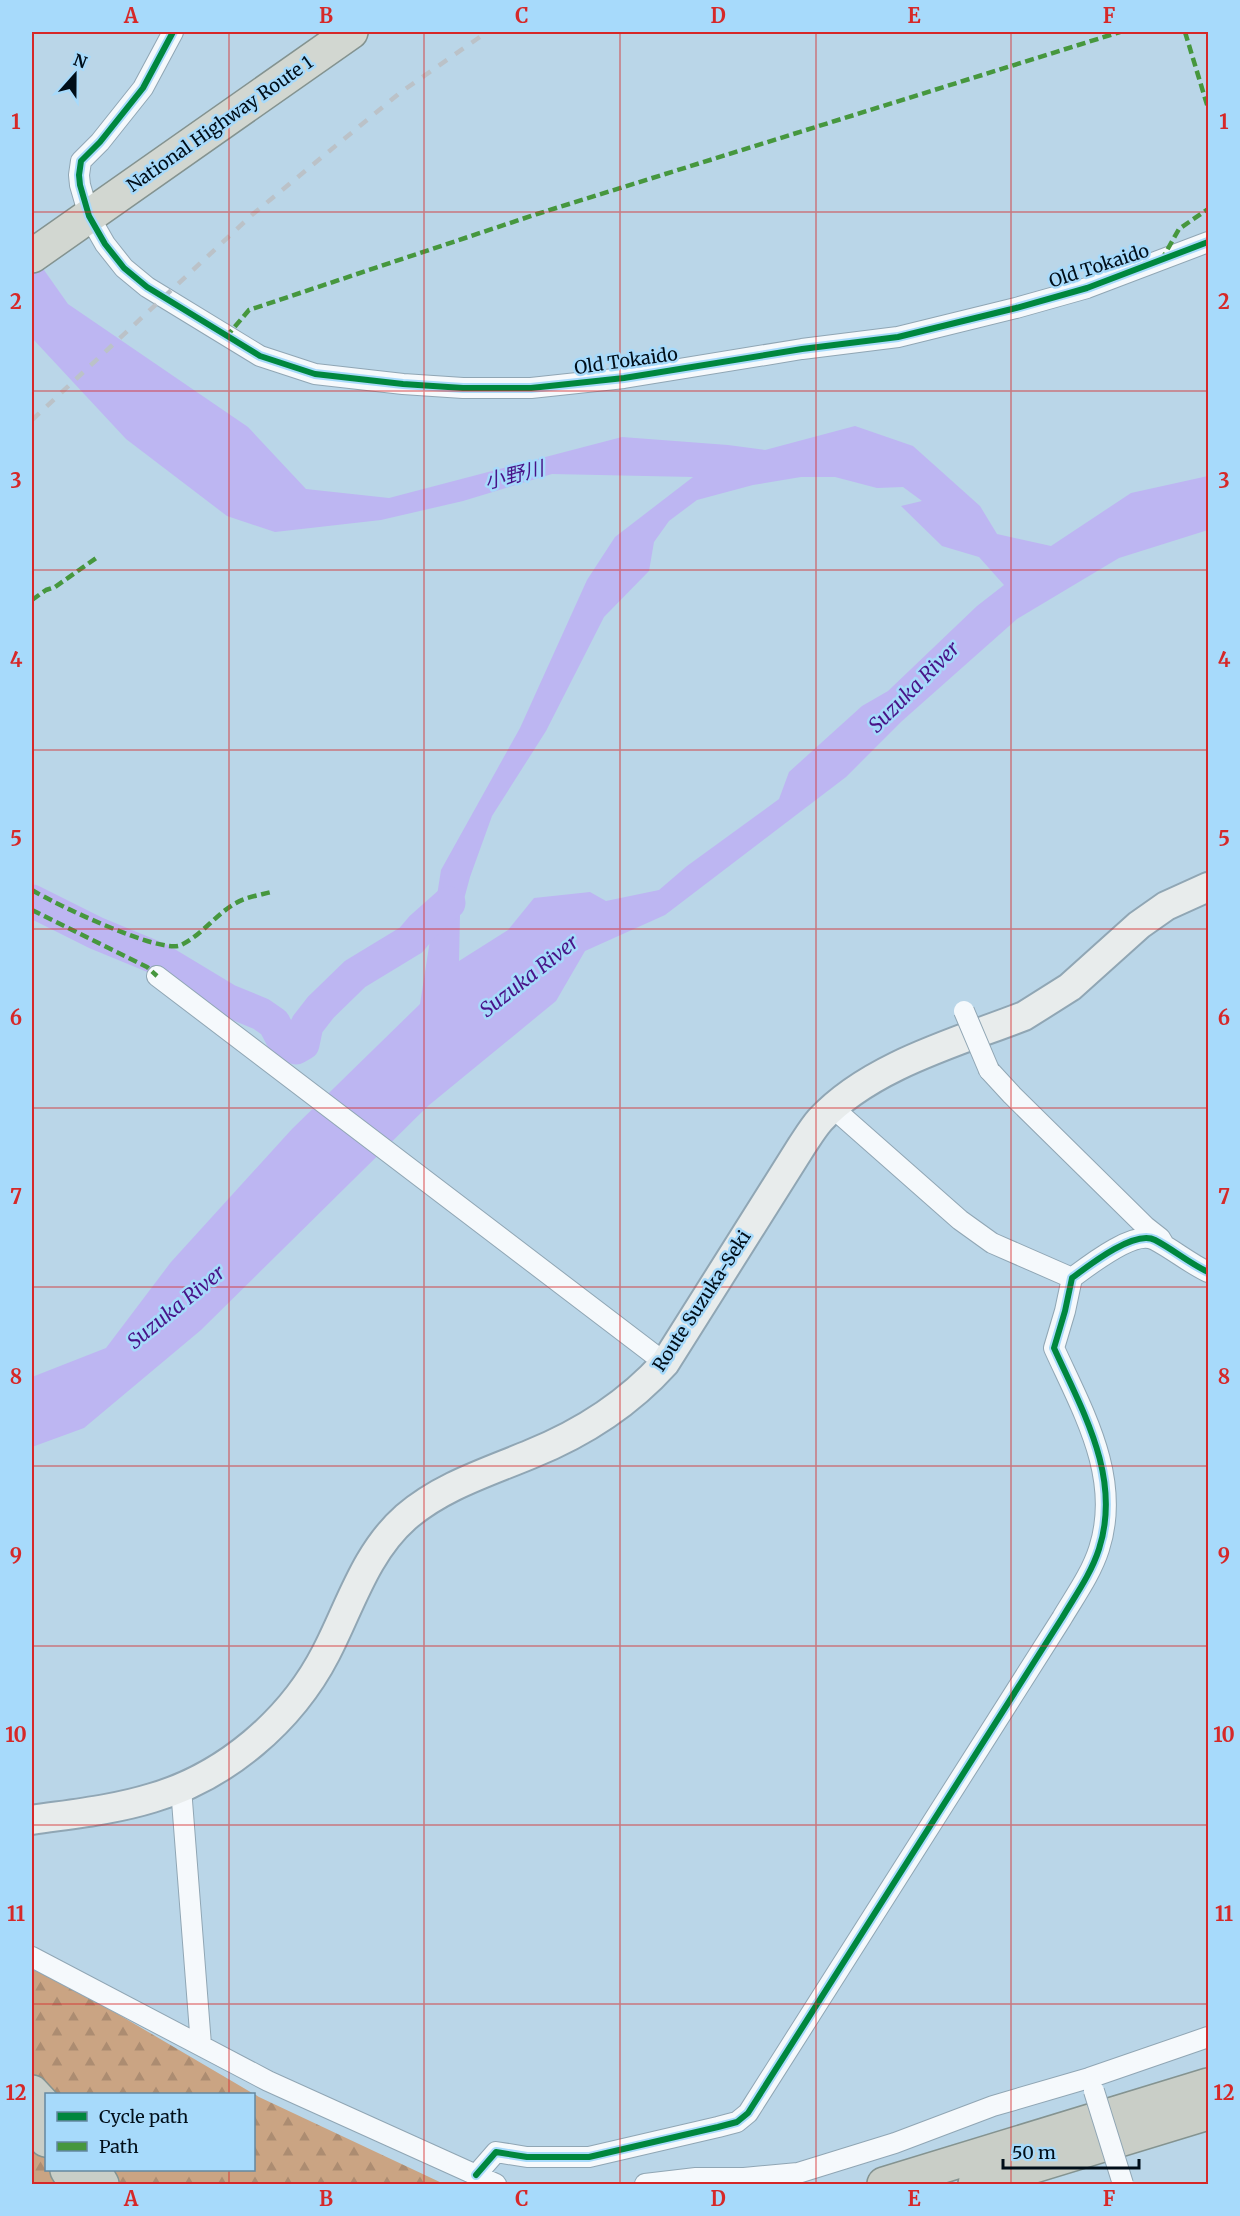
<svg xmlns="http://www.w3.org/2000/svg" width="1240" height="2216" viewBox="0 0 1240 2216" font-family="Merriweather,'Noto Sans JP',serif">
	<defs>
		<pattern id="forest-firs" width="22" height="20" patternUnits="userSpaceOnUse" patternTransform="scale(1.5)"><rect width="22" height="20" fill="#caa483"/><path d="M5 1l3.5 6h-7zM16 11l3.5 6h-7z" fill="#ac8c71"/></pattern>
	</defs>
	<rect width="100%" height="100%" fill="#bad6e8"/>
	<path fill="url(#forest-firs)" fill-rule="evenodd" d="M32,1970l21,6 206,121 185,87h-412zM46,2094h208v76h-208z"/>
	<path fill="#bdb6f2" fill-rule="evenodd" d="M32,253l36,51 180,123 58,62 83,9 233,-61 106,8 37,5 90,-24 58,20 67,60 17,28 54,12 80,-53 77,-17v54l-89,28 -102,61 -115,102 -56,56 -181,138 -80,36 -29,50 -128,105 -227,224 -117,98 -52,19v-70l74,-29 65,-86 121,-133 128,-125 21,-134 79,-142 67,-148 28,-43 78,-60 -141,-3 -89,27 -82,19 -106,12 -48,-16 -101,-77 -94,-101zM801,477h34l42,11 26,-1 19,14 -21,5 41,40 37,11 25,28 -27,21 -89,85 -26,15 -73,66 -10,27 -92,67 -28,24 -53,11 -16,-9 -56,6 -26,32 -49,31 1,-47 10,-37 22,-61 54,-85 58,-114 45,-46 5,-29 15,-21 28,-21 56,-15z"/>
	<g fill="none" stroke-linecap="round" stroke-linejoin="round">
		<path stroke="#bdb6f2" stroke-width="33" d="M32,901l64,32 63,26 68,41 34,14 13,9 11,21 11,4 7,-4 4,-19 14,-18 34,-33 56,-34 11,-13 27,-24"/>
		<defs>
			<path id="minor" d="M173,32l-30,56 -43,54 -19,19 -2,14 1,10 9,31 16,28 19,24 23,19 113,69 55,18 88,10 60,4h68l93,-10 178,-29 96,-12 118,-29 71,-20 121,-46
				M157,976l508,387
				M989,1070l23,25 134,132 14,11 3,5
				M833,1108l127,112 32,23 80,35
				M181,1788l20,257
				M32,1957l236,124 228,103
				M476,2175l20,-23 31,5h62l129,-30 19,-5 11,-9 314,-495c13,-22 29,-44 37,-69 23,-71 -16,-137 -45,-201l11,-37 7,-33c16,-12 63,-49 83,-38 19,10 34,23 53,32
				M645,2184l51,-6h48l54,-5 97,-30 98,-37 96,-28 119,-41"/>
			<path id="secondary" d="M32,1820c40,-6 81,-10 120,-22 73,-21 139,-77 174,-145 24,-46 39,-100 80,-136 36,-31 82,-45 125,-63 52,-21 97,-50 134,-91l136,-216c6,-9 12,-19 19,-27 50,-54 137,-78 204,-104l46,-29 69,-62 27,-19 42,-19"/>
			<path id="trunk" d="M32,256l319,-224"/>
			<path id="motorway" d="M32,2092l14,15
				M32,2123l14,17
				M67,2170l9,14
				M94,2170l8,14
				M884,2184l324,-99
				M975,2184l233,-71"/>
		</defs>
		<use href="#minor" stroke="#90a6b4" stroke-width="22"/>
		<use href="#secondary" stroke="#90a6b4" stroke-width="32"/>
		<use href="#trunk" stroke="#849390" stroke-width="36"/>
		<use href="#motorway" stroke="#849390" stroke-width="36"/>
		<use href="#minor" stroke="#f5f9fc" stroke-width="20"/>
		<use href="#secondary" stroke="#e8ecec" stroke-width="28"/>
		<use href="#trunk" stroke="#d2d7d1" stroke-width="33"/>
		<use href="#motorway" stroke="#c9cec7" stroke-width="33"/>
		<path stroke="#bbc2c8" stroke-width="4.5" stroke-dasharray="10 10" stroke-linecap="butt" d="M32,420l221,-206 148,-122 86,-60"/>
		<defs>
			<path id="minor-bridge" d="M964,1011l25,59
				M1094,2091l29,93"/>
		</defs>
		<use href="#minor-bridge" stroke="#90a6b4" stroke-width="22" stroke-linecap="butt"/>
		<use href="#minor-bridge" stroke="#f5f9fc" stroke-width="20"/>
		<path stroke="#46973e" stroke-width="4.5" stroke-dasharray="9 4.5" stroke-linecap="butt" d="M1185,32l23,76
			M1161,261l18,-32 29,-20
			M226,337l23,-27 288,-96 583,-182
			M32,600l14,-10 9,-3 44,-31
			M32,890c21,13 129,65 149,55 21,-10 35,-31 55,-42 10,-6 24,-8 35,-11
			M32,910l115,57 10,9"/>
		<defs>
			<path id="cycleway" d="M173,32l-30,56 -43,54 -19,19 -2,14 1,10 9,31 16,28 19,24 23,19 113,69 55,18 88,10 60,4h68l93,-10 178,-29 96,-12 118,-29 71,-20 121,-46
				M476,2175l20,-23 31,5h62l129,-30 19,-5 11,-9 314,-495c13,-22 29,-44 37,-69 23,-71 -16,-137 -45,-201l11,-37 7,-33c16,-12 63,-49 83,-38 19,10 34,23 53,32"/>
		</defs>
		<use href="#cycleway" stroke="#a7dafb" stroke-width="10"/>
		<use href="#cycleway" stroke="#00873e" stroke-width="6"/>
	</g>
	<path fill="none" stroke="#d62828" stroke-width="1.5" stroke-opacity="0.55" d="M229,32v2062M424,32v2152M620,32v2152M816,32v2152M1011,32v2152M32,212h1176M32,391h1176M32,570h1176M32,750h1176M32,929h1176M32,1108h1176M32,1287h1176M32,1466h1176M32,1646h1176M32,1825h1176M32,2004h1176M229,2170v14"/>
	<g text-anchor="middle" stroke-width="5" stroke-linejoin="round" paint-order="stroke">
		<g font-size="18" fill="#000e19" stroke="#a7dafb">
			<text transform="translate(220 124) rotate(-35)" y="6">National Highway Route 1</text>
			<text transform="translate(1099 266) rotate(-18)" y="6">Old Tokaido</text>
			<text transform="translate(626 361) rotate(-8)" y="6">Old Tokaido</text>
			<text transform="translate(702 1301) rotate(-57)" y="6">Route Suzuka-Seki</text>
		</g>
		<g font-size="20" font-style="italic" fill="#481388" stroke="#a7dafb">
			<text transform="translate(514 475) rotate(-14)" y="7">小野川</text>
			<text transform="translate(914 687) rotate(-45)" y="7">Suzuka River</text>
			<text transform="translate(529 976) rotate(-38)" y="7">Suzuka River</text>
			<text transform="translate(176 1307) rotate(-39)" y="7">Suzuka River</text>
		</g>
	</g>
	<rect width="1240" height="2216" fill="none" stroke="#a7dafb" stroke-width="66"/>
	<rect x="45" y="2093" width="210" height="78" fill="#a7dafb" stroke="#6488a1" stroke-width="1.5"/>
	<rect x="57" y="2112" width="30" height="9" fill="#00873e" stroke="#6488a1" stroke-width="1.5"/>
	<text x="99" y="2123" font-size="18" fill="#000e19">Cycle path</text>
	<rect x="57" y="2142" width="30" height="9" fill="#46973e" stroke="#6488a1" stroke-width="1.5"/>
	<text x="99" y="2153" font-size="18" fill="#000e19">Path</text>
	<g transform="translate(75 75) rotate(21)" stroke="#a7dafb" stroke-width="4.5" paint-order="stroke">
	<path d="M0-4.5L10 22L0 15L-10 22Z" fill="#000e19"/>
	<text y="-9" font-size="16" font-weight="bold" text-anchor="middle" fill="#000e19">N</text>
	</g>
	<path d="M1003 2159v9h136v-9" fill="none" stroke="#000e19" stroke-width="3"/>
	<text x="1012" y="2159" font-size="18" fill="#000e19" stroke="#a7dafb" stroke-width="4.5" paint-order="stroke">50 m</text>
	<rect x="33" y="33" width="1174" height="2150" fill="none" stroke="#d62828" stroke-width="2"/>
	<g font-size="20" text-anchor="middle" font-weight="bold" fill="#d62828">
		<text x="131" y="23">A</text>
		<text x="326" y="23">B</text>
		<text x="522" y="23">C</text>
		<text x="718" y="23">D</text>
		<text x="914" y="23">E</text>
		<text x="1109" y="23">F</text>
		<text x="16" y="129">1</text>
		<text x="1224" y="129">1</text>
		<text x="16" y="309">2</text>
		<text x="1224" y="309">2</text>
		<text x="16" y="488">3</text>
		<text x="1224" y="488">3</text>
		<text x="16" y="667">4</text>
		<text x="1224" y="667">4</text>
		<text x="16" y="846">5</text>
		<text x="1224" y="846">5</text>
		<text x="16" y="1025">6</text>
		<text x="1224" y="1025">6</text>
		<text x="16" y="1204">7</text>
		<text x="1224" y="1204">7</text>
		<text x="16" y="1384">8</text>
		<text x="1224" y="1384">8</text>
		<text x="16" y="1563">9</text>
		<text x="1224" y="1563">9</text>
		<text x="16" y="1742">10</text>
		<text x="1224" y="1742">10</text>
		<text x="16" y="1921">11</text>
		<text x="1224" y="1921">11</text>
		<text x="16" y="2100">12</text>
		<text x="1224" y="2100">12</text>
		<text x="131" y="2206">A</text>
		<text x="326" y="2206">B</text>
		<text x="522" y="2206">C</text>
		<text x="718" y="2206">D</text>
		<text x="914" y="2206">E</text>
		<text x="1109" y="2206">F</text>
	</g>
</svg>
